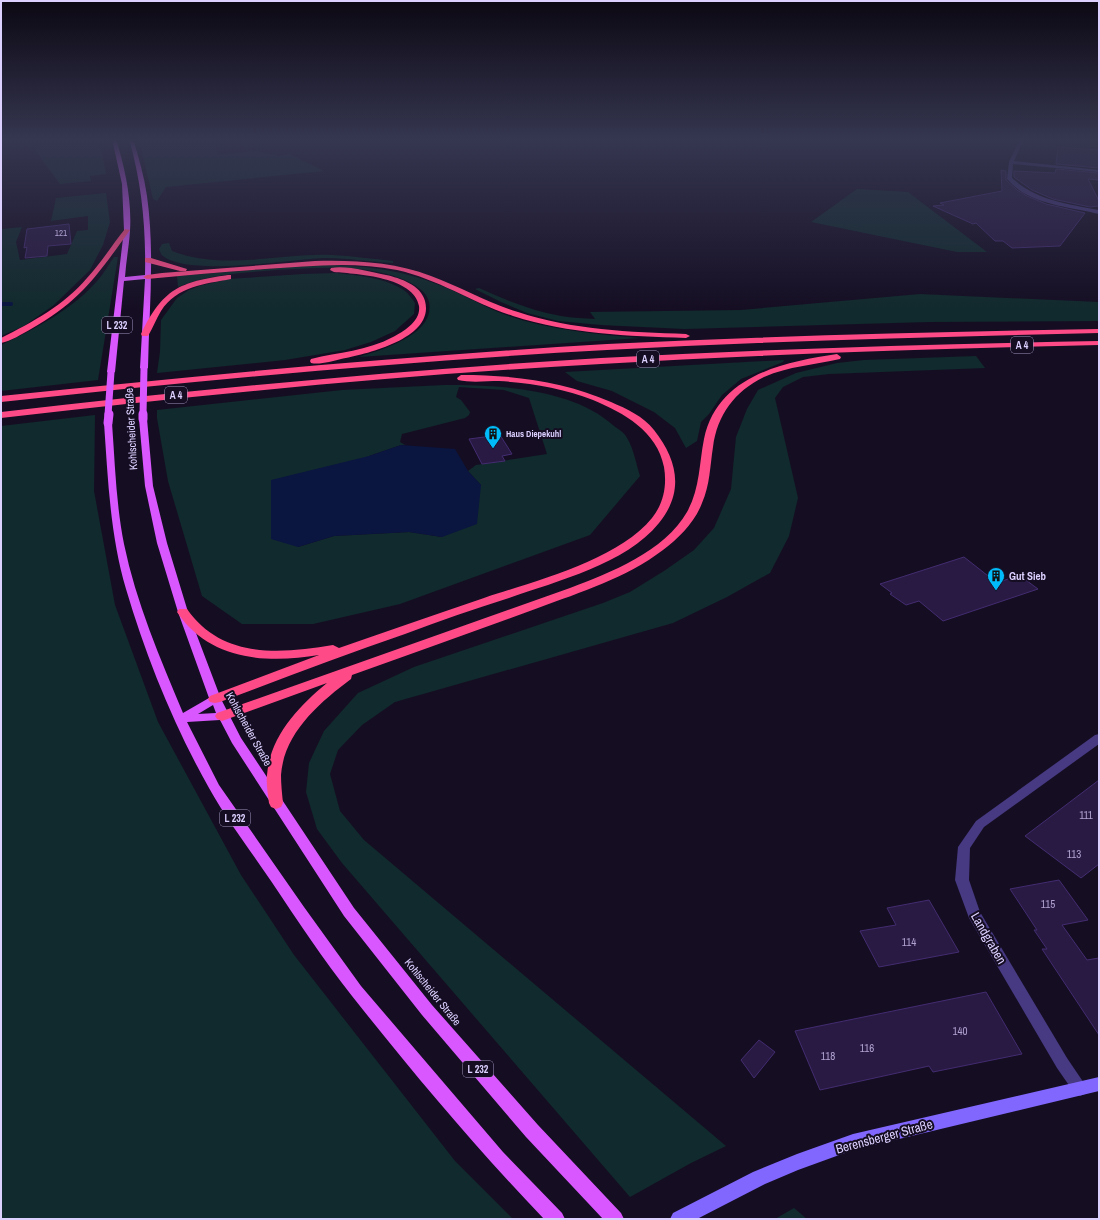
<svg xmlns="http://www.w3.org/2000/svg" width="1100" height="1220" viewBox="0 0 1100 1220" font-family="'Archivo Narrow',sans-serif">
	<rect width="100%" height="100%" fill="#150e23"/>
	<path fill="#112a2d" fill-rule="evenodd" d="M1,139h98l7,35 -16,2 1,5 -31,3 -28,-38 -6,-4h-25z
		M139,139h74l5,16 39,-4 21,5 11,-2 35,17 -158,16 -9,14 -4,-2z
		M857,189l51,3 79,60h-30l-146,-30z
		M106,193l4,29 -7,23 -13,25 -36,35 -30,21 -23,10 1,-107 20,-2 -6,15 4,18 47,-6 10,-23 11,-1v-14l-37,5 5,-23z
		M169,243l3,8c51,20 108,2 160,4 21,1 41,4 61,6v2c-22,-1 -45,-5 -67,-5 -35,1 -137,19 -163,-2 -2,-1 -3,-5 -4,-7l3,-5z
		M114,257h4l-20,123 -97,11v-46c34,-16 72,-36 97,-65 6,-7 11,-16 16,-23z
		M317,265c43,0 83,4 122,20 23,8 44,22 67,30 43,15 89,19 134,23l-281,19c23,-7 77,-23 70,-55 -3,-14 -23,-22 -35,-26 -38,-12 -79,-8 -118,-6 -33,3 -67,4 -98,17l-1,-11z
		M336,273c23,3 49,4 69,18 4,3 7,8 10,12l-1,11 -19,17 -24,11 -26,8 -60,10 -128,13 3,-21 1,-32 16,-22 12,-8 10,-4 30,-7 74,-5z
		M479,288c26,12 54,23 82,28 11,2 23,2 34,3l-5,-7 151,-2 179,-16 179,8v19l-171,1 -243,7 -84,-4 -43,-4 -31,-8 -26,-11 -26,-13z
		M976,356l9,12 -156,6 -26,3 -20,10 -8,11 23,100 -9,38 -19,37 -43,24 -54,26 -278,79 -33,23 -24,25 -8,24 10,37 24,29 362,306 -35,17 -61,34 -288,-334 -25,-34 -11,-37 3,-29 15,-32 34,-38 56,-26 189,-64 27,-11 34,-21 30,-21 20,-22 17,-39 5,-52 11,-28 11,-19 38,-17 41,-10 27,-3z
		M784,360l-1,2 -42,17 -19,16 -13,19 -8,8 -4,19 -11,7 -11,-20 -21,-16 -42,-21 -35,-10 -12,-9z
		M445,385c53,0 128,3 169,41 4,3 11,7 13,12 7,11 9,26 13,38l-50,59 -190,69 -87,20h-71l-40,-28 -34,-115 -11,-63v-8l185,-20zM459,387l45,3 25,8 18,56 -71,11 -8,6 13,14 -39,52 -33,-5 -75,4 -36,11 71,-91 32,-11h4l-5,-3 2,-8 63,-16 4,-3 1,-3 -9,-12 -5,-3z
		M95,415l-1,76 21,114 43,117 83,153 53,80 161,206 58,58h-512v-793z
		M794,1208l13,11h-32z"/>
	<path fill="#0a1540" d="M401,445l54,4 13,22 13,14 -4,39 -35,13 -33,-5 -75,4 -36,11 -27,-8v-59l98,-24z"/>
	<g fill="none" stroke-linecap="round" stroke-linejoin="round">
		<path stroke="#0a1540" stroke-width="4" d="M1,304h10"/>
	</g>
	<path fill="#291a44" stroke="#432c70" d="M1058,147l41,3v18l-43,-4z
		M1056,169l43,4v7l-11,-1 11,22v5l-9,1 -37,-8 -21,-9 -18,-13v-6l41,2z
		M1001,170l5,1v9l11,10 10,6 19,8 39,9 -25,33 -48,2 -9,-7h-8l-19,-18 -3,1 -40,-18 11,-1 -4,-2 62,-12z
		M69,224l2,20 -23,2 -1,10 -22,2 2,-11 -3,1 3,-19z
		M500,435l12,19 -10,2 3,5 -23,3 -13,-25z
		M964,557l33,26 22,-8 19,14 -95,32 -24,-20 -13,4 -16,-11 2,-1 -12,-9z
		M1099,780v84l-18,14 -56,-42z
		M1059,880l29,40 -26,5 25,35 12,-2v77l-57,-86h5l-13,-19h3l-27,-41z
		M929,900l30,52 -80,15 -19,-36 36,-6 -9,-17z
		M986,992l36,62 -89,18 -4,-6 -109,24 -25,-59z
		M759,1040l16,12 -21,26 -13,-18z"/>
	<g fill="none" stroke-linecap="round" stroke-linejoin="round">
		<path fill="#473982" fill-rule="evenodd" d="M1020,139h4l-10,22 85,9v2l-86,-8 -1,14c24,22 55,26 87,32v4c-25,-6 -59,-9 -80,-24 -4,-3 -8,-7 -12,-11l2,-17z
			M1099,734v10l-115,83 -14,21 -1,32 11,32 87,146 21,31 -3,5 -5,2 -5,-2 -18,-26 -88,-150 -14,-38 3,-33 18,-26 119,-86z"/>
		<path fill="#8167fe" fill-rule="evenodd" d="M1099,1077v14l-246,59 -55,20 -33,14 -68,35h-27l3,-6 80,-41 44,-18 56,-20z"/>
		<path fill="#d957fe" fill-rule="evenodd" d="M112,139h4c9,29 16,61 14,92 -1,15 -4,31 -5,46l20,-2c1,-47 -3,-91 -16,-136h4c6,19 11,37 14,57 8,57 2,115 1,172l-4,2 -4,-2 5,-89 -21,2 -9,91 -4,2 -4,-2 17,-142 -2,-46z
			M140,417h3l4,2 6,67 14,57 21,69 33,87 20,39 113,170 78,97 106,120 83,88 3,6h-21l-77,-82 -104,-122 -78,-99 -112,-173 -12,-23 -33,2 32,63 85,122 57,79 142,166 59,61 3,6h-21c-68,-71 -131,-146 -192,-223 -29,-37 -55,-76 -81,-115 -20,-30 -45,-62 -62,-93 -35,-62 -63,-131 -83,-199 -16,-54 -18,-110 -22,-166l4,-2 4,2c3,40 4,81 12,121 12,58 36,114 59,169l26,-15 -31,-86 -21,-69 -12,-57 -6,-67zM213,705l3,8 -18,1z"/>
		<path fill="#fe4b87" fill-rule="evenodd" d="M125,229l5,1c-32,44 -49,71 -99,99 -9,5 -20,12 -30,14v-5c32,-16 63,-33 86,-60 14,-15 25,-33 38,-49z
			M145,258h6l36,11 -1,2h-6l-35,-9z
			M315,261c40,-1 79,1 116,15 30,11 57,27 87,36 54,18 112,20 168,22l4,2 -4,2c-58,-2 -117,-4 -173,-22 -40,-13 -75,-37 -116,-46 -43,-9 -88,-4 -132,-1 -40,3 -79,6 -118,10l-4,-2 4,-2 15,-2z
			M331,268c15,-3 40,4 55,7 14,3 35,10 39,26 10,37 -58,53 -84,58 -9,2 -21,6 -30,4l-1,-2 1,-2c28,-7 56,-8 82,-22 11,-6 28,-16 26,-31 -5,-29 -61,-32 -85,-34l-4,-2z
			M228,275h3v4c-26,5 -54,7 -70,32 -5,8 -8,17 -13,25h-6l-1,-2c22,-45 38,-52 87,-59z
			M1099,329v4c-164,4 -328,8 -492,17 -202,11 -404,30 -606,52v-6c202,-21 404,-40 606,-52 164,-8 328,-12 492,-15z
			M1099,341v4c-166,4 -332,9 -498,19 -200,11 -400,31 -600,54v-6c200,-23 400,-42 600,-54 166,-9 332,-14 498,-17z
			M837,354l4,3 -1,2c-26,6 -51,7 -76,18 -29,14 -47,38 -51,70 -3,19 -3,38 -11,56 -7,19 -23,35 -39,47 -37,28 -82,42 -125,58 -62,23 -124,45 -186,67l-1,4c-32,24 -67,54 -70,96 0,9 1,19 2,28l-2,4 -5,2 -5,-2 -2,-4c-1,-9 -3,-19 -2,-28 3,-39 32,-69 60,-92l-105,38 -5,-2 -2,-3 2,-3 353,-125c40,-15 95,-37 117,-76 13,-23 12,-48 17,-73 13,-63 79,-77 133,-85z
			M461,375c52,0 102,6 150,27 16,7 32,14 43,28 23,29 31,61 5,93 -33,41 -102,58 -150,75 -35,11 -70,23 -104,36 -62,21 -124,45 -185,68l-5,1 -5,-1 -2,-3 2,-3 109,-41c-53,9 -110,5 -142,-43l2,-3h8c35,50 93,45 146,36l6,3c48,-17 96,-33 145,-50 50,-17 133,-37 168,-80 12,-15 15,-33 12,-51 -7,-36 -40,-54 -71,-67 -30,-12 -62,-17 -94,-19 -13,0 -28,2 -41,-1l-1,-2z"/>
		<path stroke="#d957fe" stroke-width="7" d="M108,415l3,-43
			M143,415l1,-47"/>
		<path stroke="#d957fe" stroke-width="9" d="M143,419v-5
			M108,423l1,-9"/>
	</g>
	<linearGradient id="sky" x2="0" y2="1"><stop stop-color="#0c0813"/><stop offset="0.45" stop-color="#353650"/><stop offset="1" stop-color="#353650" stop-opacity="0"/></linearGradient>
	<rect width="1100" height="310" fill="url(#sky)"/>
	<defs>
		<symbol id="building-pin" viewBox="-11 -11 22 30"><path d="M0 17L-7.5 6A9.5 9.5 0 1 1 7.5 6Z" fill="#01bcfa" stroke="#150e23"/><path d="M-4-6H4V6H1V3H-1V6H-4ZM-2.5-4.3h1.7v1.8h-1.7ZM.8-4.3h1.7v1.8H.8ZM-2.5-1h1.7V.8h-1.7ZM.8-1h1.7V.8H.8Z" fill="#111"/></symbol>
	</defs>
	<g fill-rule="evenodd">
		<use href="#building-pin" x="483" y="424" width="20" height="27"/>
		<use href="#building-pin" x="986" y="566" width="20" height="27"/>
	</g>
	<g text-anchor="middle" stroke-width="4" stroke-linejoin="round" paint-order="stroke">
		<g font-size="9" fill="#afa2d0">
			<text x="61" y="236">121</text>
		</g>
		<g font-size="9" font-weight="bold" fill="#dcd0ff" stroke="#150e23" text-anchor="start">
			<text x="506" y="437">Haus Diepekuhl</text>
		</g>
		<g fill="#150e23" stroke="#a096bd" stroke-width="1">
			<rect x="102" y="317" width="30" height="16" rx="3"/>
			<rect x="1011" y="337" width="22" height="16" rx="3"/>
			<rect x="637" y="351" width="22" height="16" rx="3"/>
			<rect x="165" y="387" width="22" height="16" rx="3"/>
			<rect x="220" y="810" width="30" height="16" rx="3"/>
			<rect x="463" y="1061" width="30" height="16" rx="3"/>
		</g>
		<g font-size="10" font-weight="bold" fill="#dcd0ff">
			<text x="117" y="329">L 232</text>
			<text x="1022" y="349">A 4</text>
			<text x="648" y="363">A 4</text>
			<text x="176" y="399">A 4</text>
			<text x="235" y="822">L 232</text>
			<text x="478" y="1073">L 232</text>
		</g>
		<g font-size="11" fill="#dcd0ff" stroke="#150e23">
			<text transform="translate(131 429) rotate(-93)" y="4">Kohlscheider Straße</text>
			<text transform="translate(249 729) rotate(61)" y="4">Kohlscheider Straße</text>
			<text transform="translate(433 992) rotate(51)" y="4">Kohlscheider Straße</text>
		</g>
		<g font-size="11" font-weight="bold" fill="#dcd0ff" stroke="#150e23" text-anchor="start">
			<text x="1009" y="580">Gut Sieb</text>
		</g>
		<g font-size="11" fill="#afa2d0">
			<text x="1086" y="819">111</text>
			<text x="1074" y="858">113</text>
			<text x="1048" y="908">115</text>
			<text x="909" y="946">114</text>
			<text x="960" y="1035">140</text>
			<text x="867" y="1052">116</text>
			<text x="828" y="1060">118</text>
		</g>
		<g font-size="13" fill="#dcd0ff" stroke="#150e23">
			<text transform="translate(989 938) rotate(60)" y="5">Landgraben</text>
			<text transform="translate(884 1136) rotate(-15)" y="5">Berensberger Straße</text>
		</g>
	</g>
	<rect width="1100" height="1220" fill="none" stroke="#dcd0ff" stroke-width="4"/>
</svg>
